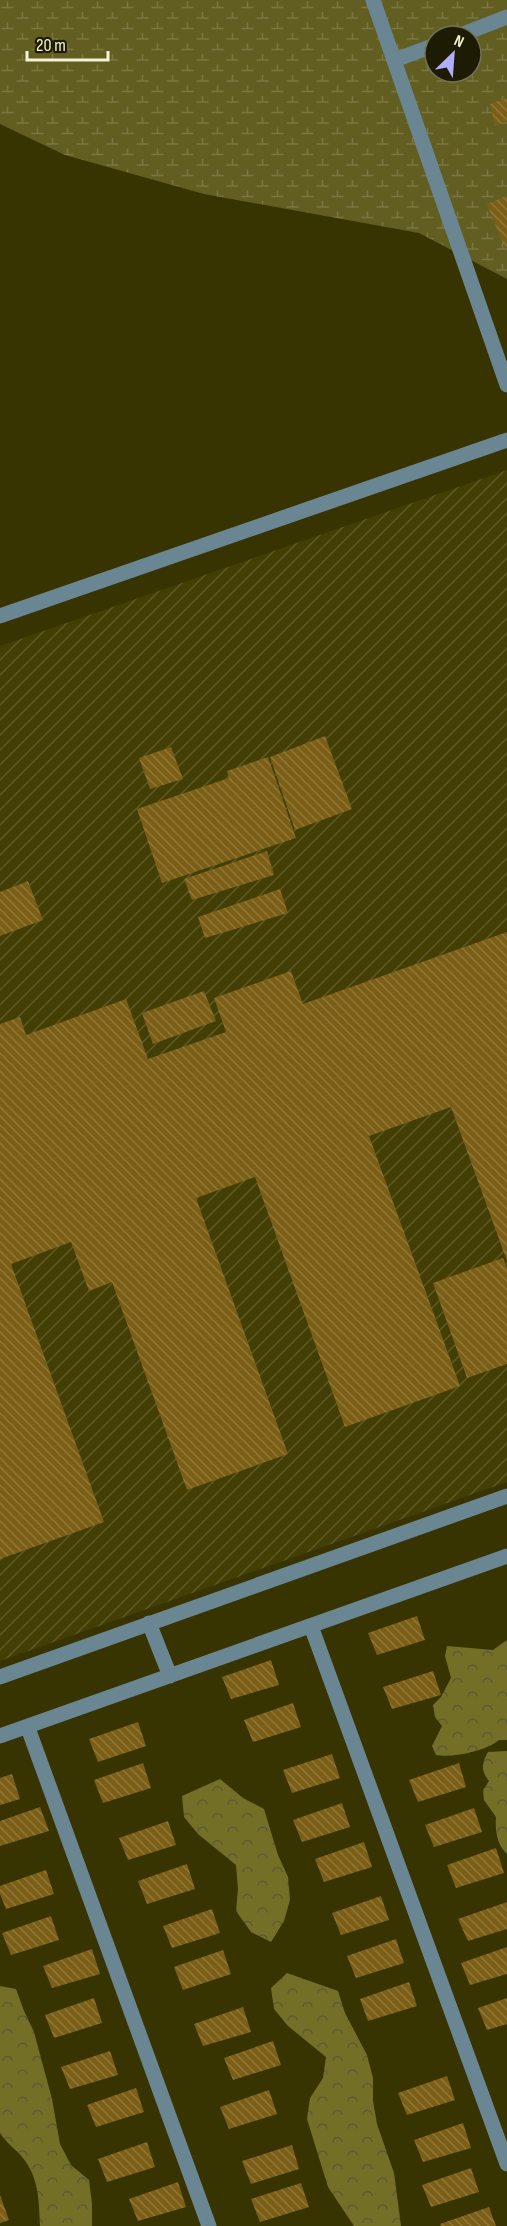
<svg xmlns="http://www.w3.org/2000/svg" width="507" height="2226" viewBox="0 0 507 2226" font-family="'Sofia Sans Condensed',sans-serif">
	<defs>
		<pattern id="industrial-furrows" width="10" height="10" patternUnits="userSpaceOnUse" patternTransform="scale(1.5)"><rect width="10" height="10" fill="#423e04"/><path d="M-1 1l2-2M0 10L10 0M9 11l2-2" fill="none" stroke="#5e5a28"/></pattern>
		<pattern id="forest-crowns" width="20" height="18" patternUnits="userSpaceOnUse" patternTransform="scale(1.5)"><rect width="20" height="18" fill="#746f27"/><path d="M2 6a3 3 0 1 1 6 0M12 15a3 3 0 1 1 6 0" fill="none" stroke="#5c5a34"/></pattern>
		<pattern id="wetland-marsh" width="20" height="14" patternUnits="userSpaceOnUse" patternTransform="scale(1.5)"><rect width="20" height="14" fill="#625e22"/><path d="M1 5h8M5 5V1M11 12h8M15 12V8" fill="none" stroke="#797641"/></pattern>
		<pattern id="building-back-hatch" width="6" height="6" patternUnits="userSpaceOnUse" patternTransform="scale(1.5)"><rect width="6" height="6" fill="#7c5f17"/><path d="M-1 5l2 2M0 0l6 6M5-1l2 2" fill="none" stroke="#8f7638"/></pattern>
	</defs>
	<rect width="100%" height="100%" fill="#383402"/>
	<path fill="url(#industrial-furrows)" d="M507,470v1012l-507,179v-1015z"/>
	<path fill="url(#forest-crowns)" d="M507,1640v100h-8c-13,11 -46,18 -63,15l-4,-9 10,-20 -7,-9 -2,-12 8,-8 10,-19 -6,-22 2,-10 46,4z
		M507,1751v103c-10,-9 -12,-24 -11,-37l-12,-17 -1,-10 6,-9c-8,-10 -8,-17 -1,-29z
		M220,1779l23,19 21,11 14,46 10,22 2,23 -6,21 -13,21 -20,-10 -15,-21 2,-22 -2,-24 -38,-31 -14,-17 -2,-21z
		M287,1973l51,18 7,22 22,42 6,23v23l4,23 17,49 7,53h-47l-26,-39 -21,-68 3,-21 13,-20 3,-21 -38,-31 -14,-17 -3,-21z
		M0,1986l16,3 8,22 10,21 18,67 8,45 11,21 18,15 3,24v22h-52c-1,-25 -1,-48 -17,-68 -7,-9 -17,-15 -23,-25z"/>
	<path fill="url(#wetland-marsh)" fill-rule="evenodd" d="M0,0h507v279l-88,-46 -215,-39 -139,-39 -65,-31zM435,36h36v36h-36z"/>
	<path fill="url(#building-back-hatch)" d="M507,98v23l-12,5 -5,-22z
		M507,196v51l-2,1 -18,-44z
		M325,736l27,73 -57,21 -25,-73z
		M171,747l12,32 -33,10 -11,-31z
		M268,757l28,81 -134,45 -25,-74 92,-31 -2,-7z
		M267,851l7,24 -82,25 -8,-21z
		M28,881l15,39 -43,16v-44z
		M280,889l8,24 -83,25 -7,-21z
		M507,932v329l-56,-154 -82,29 91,250 -115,41 -90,-250 -59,21 92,256 -101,36 -75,-208 -23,9 -18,-49 -60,22 93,258 -104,37v-535l20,-7 6,18 100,-36 22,60 78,-27 -12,-34 77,-27 12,33z
		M204,991l12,30 -63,23 -11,-31z
		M503,1258l4,10v96l-40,14 -34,-95z
		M417,1616l8,24 -48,15 -9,-22z
		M271,1660l8,25 -48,14 -9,-22z
		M433,1671l8,24 -49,14 -9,-22z
		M293,1703l8,24 -48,15 -9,-22z
		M138,1722l8,24 -48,16 -9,-23z
		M332,1754l8,24 -48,15 -9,-23z
		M143,1763l8,25 -48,15 -9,-23z
		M459,1763l7,24 -48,15 -9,-22z
		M12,1774l8,25 -20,6v-27z
		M342,1803l8,24 -48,15 -9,-22z
		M40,1807l9,24 -49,15v-25z
		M474,1808l8,24 -48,15 -9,-22z
		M168,1821l8,24 -48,15 -9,-22z
		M364,1842l8,25 -48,15 -9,-23z
		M496,1848l8,25 -48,15 -9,-23z
		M187,1864l8,25 -48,15 -9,-23z
		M46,1870l8,24 -48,15 -6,-15v-8z
		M381,1896l8,24 -48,15 -9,-22z
		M507,1902v27l-39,12 -10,-22z
		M212,1909l8,24 -48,15 -9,-22z
		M51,1916l8,24 -48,15 -9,-22z
		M396,1939l8,24 -48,15 -9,-22z
		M507,1947v27l-37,11 -9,-22z
		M92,1949l8,25 -48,14 -9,-22z
		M223,1950l8,24 -48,16 -9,-23z
		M409,1982l8,24 -49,15 -8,-22z
		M94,1998l8,25 -48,15 -9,-23z
		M507,1998v26l-20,6 -9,-22z
		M243,2007l8,25 -48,14 -9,-22z
		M273,2041l8,24 -48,15 -9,-22z
		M110,2051l8,24 -48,14 -9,-22z
		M447,2076l8,24 -48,15 -9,-22z
		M136,2088l8,24 -48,15 -9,-22z
		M269,2090l8,24 -48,15 -9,-22z
		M463,2123l8,25 -48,14 -9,-22z
		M147,2142l8,25 -48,15 -9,-23z
		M292,2145l7,24 -48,15 -9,-23z
		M471,2168l8,24 -48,15 -9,-22z
		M178,2182l8,25 -48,14 -9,-22z
		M301,2183l8,24 -49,15 -9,-23z
		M0,2195l9,25 -9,3z
		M489,2207l7,19h-55l-1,-2z"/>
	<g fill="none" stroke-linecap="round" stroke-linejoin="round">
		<path stroke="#698692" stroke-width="15" d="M373,0l134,385
			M458,36l49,-19
			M395,60l40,-15
			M0,616l507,-176
			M149,1623l21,53
			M311,1626l196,538
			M0,1677l507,-181
			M28,1728l181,498
			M0,1736l507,-180"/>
	</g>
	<g transform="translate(453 54) rotate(25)"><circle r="28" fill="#1d1b03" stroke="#737156" stroke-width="1.5"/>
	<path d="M0-4.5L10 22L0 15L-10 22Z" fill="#b0adfa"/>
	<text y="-9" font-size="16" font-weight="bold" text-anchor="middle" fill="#f4f3d3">N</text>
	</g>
	<path d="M27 51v9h81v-9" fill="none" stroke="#f4f3d3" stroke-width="3"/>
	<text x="36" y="51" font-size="18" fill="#f4f3d3" stroke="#1d1b03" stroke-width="4.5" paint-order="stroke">20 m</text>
</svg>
